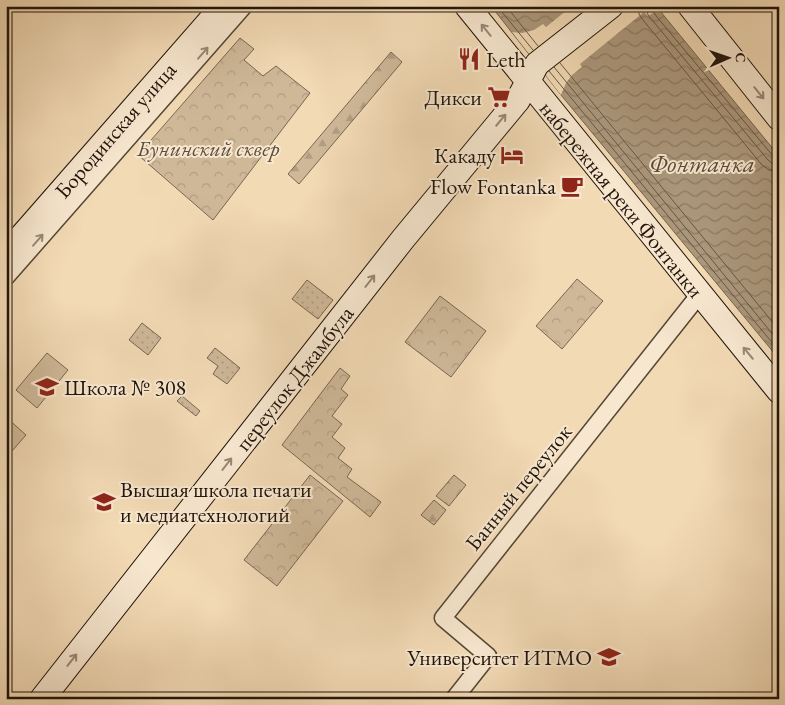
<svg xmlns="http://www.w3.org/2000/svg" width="785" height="705" viewBox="0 0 785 705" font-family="'EB Garamond',serif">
	<defs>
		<pattern id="grass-dots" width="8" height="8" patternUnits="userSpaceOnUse" patternTransform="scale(1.25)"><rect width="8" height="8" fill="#ceb898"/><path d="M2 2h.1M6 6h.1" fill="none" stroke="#b19d82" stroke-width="1.8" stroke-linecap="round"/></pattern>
		<pattern id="forest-firs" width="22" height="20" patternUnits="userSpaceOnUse" patternTransform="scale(1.25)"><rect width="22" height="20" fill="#ceb898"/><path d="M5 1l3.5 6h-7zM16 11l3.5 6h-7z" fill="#b19d82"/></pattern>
		<pattern id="park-crowns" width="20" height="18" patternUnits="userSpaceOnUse" patternTransform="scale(1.25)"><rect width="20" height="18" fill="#ceb898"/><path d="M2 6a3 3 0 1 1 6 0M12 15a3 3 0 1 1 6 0" fill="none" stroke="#b19d82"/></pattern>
		<pattern id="water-waves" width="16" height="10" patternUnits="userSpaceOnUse" patternTransform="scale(1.25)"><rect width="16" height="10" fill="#ab977b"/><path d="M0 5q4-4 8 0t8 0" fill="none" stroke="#8b7a63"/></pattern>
	</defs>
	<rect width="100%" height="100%" fill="#f2dab5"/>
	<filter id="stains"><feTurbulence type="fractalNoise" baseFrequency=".004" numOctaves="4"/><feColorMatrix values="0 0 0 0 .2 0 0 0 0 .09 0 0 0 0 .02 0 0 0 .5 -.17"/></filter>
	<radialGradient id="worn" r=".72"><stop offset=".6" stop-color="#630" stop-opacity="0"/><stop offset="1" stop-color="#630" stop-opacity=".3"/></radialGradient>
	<path fill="url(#grass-dots)" stroke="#786652" d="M307,280l26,20 -15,19 -26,-20z
		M142,323l19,15 -13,17 -19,-15z
		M215,348l25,20 -13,16 -14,-10 5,-8 -11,-8z
		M182,396l18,15 -4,5 -19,-15z"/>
	<path fill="url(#forest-firs)" stroke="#786652" d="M391,52l11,10 -103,122 -11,-10z
		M454,475l12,10 -17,21 -13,-10z
		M434,500l12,10 -12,15 -13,-10z"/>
	<path fill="url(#park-crowns)" stroke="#786652" d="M240,38l14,11 -10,11 19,16 13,-10 34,27 -97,127 -75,-65z
		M577,279l26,22 -41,48 -26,-23z
		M440,296l46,35 -35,46 -46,-35z
		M340,368l10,8 -9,13 7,6 -16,21 10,8 -10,13 13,11 -7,10 14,11 -5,8 34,25 -11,15 -88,-72z
		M310,475l33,26 -66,85 -33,-26z"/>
	<path fill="#ceb898" stroke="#786652" d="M47,353l21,17 -31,38 -21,-18z
		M6,417l20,18 -20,23z"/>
	<path fill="url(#water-waves)" stroke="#74634e" d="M491,6h165l123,150v203l-218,-264z"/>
	<path fill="#f2dab5" d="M572,6h84l5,7h-8l-5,3 -4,-4 -64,52 2,3 -10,8 -6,8 -5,12 -49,-63 10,1 12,-3 9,-6 3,3z"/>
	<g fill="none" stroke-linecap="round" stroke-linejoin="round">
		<path stroke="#665643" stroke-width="1" d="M497,6l36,44
			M506,6l32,40
			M638,6l1,8 4,6 119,145 7,5 10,2
			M646,6l2,9 120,145 5,4 6,1
			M652,6l1,5 4,6 116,139 6,2
			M560,63l219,267
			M554,67l225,275
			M549,71l230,280"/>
		<defs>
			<path id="street" d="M6,277l238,-271
				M454,699l34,-43 -45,-38 256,-323"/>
			<path id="secondary" d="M467,6l312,385
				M690,6l89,112
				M6,254l217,-248
				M42,699l361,-460 115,-139 19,-36 74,-58"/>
		</defs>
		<use href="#street" stroke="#554636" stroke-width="19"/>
		<use href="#secondary" stroke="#21140b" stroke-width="26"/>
		<use href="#street" stroke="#f7e7cf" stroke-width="16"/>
		<use href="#secondary" stroke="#f7e7cf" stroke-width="24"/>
	</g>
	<defs><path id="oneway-shaft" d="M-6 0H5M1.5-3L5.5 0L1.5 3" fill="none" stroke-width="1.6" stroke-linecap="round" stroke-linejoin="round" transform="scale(1.25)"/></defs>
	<g stroke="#978877">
		<use href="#oneway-shaft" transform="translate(486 30) rotate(-129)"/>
		<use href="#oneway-shaft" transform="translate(203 53) rotate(-49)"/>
		<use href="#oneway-shaft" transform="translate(759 93) rotate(51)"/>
		<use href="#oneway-shaft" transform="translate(501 120) rotate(-50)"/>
		<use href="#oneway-shaft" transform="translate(38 240) rotate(-49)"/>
		<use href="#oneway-shaft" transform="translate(370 281) rotate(-52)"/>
		<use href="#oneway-shaft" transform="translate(748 353) rotate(-130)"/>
		<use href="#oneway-shaft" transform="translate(227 464) rotate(-52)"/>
		<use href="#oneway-shaft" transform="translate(72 660) rotate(-52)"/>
	</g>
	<defs>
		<symbol id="restaurant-bare" viewBox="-9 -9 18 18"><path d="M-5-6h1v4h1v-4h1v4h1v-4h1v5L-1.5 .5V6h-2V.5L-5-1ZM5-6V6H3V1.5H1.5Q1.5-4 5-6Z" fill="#8f2418" stroke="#f7e7cf" stroke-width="2.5" paint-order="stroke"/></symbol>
		<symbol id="supermarket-bare" viewBox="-9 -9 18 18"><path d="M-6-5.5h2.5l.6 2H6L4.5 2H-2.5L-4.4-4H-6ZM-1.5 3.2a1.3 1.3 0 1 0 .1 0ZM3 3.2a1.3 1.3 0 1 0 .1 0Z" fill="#8f2418" stroke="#f7e7cf" stroke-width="2.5" paint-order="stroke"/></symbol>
		<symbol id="hotel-bare" viewBox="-9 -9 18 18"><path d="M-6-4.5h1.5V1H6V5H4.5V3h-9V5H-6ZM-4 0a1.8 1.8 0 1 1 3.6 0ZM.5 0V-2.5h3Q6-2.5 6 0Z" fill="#8f2418" stroke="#f7e7cf" stroke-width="2.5" paint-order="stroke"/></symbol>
		<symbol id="cafe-bare" viewBox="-9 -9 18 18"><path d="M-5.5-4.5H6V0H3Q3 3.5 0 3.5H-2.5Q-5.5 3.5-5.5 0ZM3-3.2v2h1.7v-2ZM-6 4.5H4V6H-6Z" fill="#8f2418" stroke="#f7e7cf" stroke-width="2.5" paint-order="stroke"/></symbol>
		<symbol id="school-bare" viewBox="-9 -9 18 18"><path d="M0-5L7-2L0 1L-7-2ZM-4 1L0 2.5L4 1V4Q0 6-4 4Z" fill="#8f2418" stroke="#f7e7cf" stroke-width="2.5" paint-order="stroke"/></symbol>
		<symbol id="university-bare" viewBox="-9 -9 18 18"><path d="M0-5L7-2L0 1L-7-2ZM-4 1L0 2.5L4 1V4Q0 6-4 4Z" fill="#8f2418" stroke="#f7e7cf" stroke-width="2.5" paint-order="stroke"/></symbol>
	</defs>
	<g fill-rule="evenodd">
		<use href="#restaurant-bare" x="453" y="43" width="32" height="32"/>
		<use href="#supermarket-bare" x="483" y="81" width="32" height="32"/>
		<use href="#hotel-bare" x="496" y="139" width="32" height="32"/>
		<use href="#cafe-bare" x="556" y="170" width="32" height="32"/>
		<use href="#school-bare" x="31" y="371" width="32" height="32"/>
		<use href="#university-bare" x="88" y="486" width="32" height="32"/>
		<use href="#university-bare" x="593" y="641" width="32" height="32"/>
	</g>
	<g text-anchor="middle" stroke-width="4" stroke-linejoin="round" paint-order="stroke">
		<g font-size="22" fill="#21140b" stroke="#f7e7cf" text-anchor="end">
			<text x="486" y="67" text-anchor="start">Leth</text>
			<text x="482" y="105">Дикси</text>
			<text x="496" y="163">Какаду</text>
			<text x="556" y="194">Flow Fontanka</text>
			<text x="64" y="395" text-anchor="start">Школа № 308</text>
			<text x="120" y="497" text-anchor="start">Высшая школа печати<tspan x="120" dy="25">и медиатехнологий</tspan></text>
			<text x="592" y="665">Университет ИТМО</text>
		</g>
		<g font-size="22" fill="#21140b" stroke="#f7e7cf">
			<text transform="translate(115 130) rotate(-49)" y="8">Бородинская улица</text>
			<text transform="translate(622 199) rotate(51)" y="8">набережная реки Фонтанки</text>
			<text transform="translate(294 378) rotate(-52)" y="8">переулок Джамбула</text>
			<text transform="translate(518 487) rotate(-51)" y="8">Банный переулок</text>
		</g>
		<g font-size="22" font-style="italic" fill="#5e4d3c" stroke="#f7e7cf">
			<text x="208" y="156">Бунинский сквер</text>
		</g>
		<g font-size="24" font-style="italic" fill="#584838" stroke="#f7e7cf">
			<text x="702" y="172">Фонтанка</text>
		</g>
	</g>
	<rect width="785" height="705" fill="none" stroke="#f2dab5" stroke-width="25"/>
	<rect x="8" y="8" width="770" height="690" fill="none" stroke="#21140b" stroke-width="2.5"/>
	<rect x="12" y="12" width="760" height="680" fill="none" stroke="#21140b"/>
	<g transform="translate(728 58) rotate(88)" stroke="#f7e7cf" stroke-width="4" paint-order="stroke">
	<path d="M0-4L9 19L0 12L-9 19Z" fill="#21140b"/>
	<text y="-8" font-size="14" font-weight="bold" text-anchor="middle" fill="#21140b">С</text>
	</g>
	<rect width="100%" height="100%" filter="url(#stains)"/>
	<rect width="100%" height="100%" fill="url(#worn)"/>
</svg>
